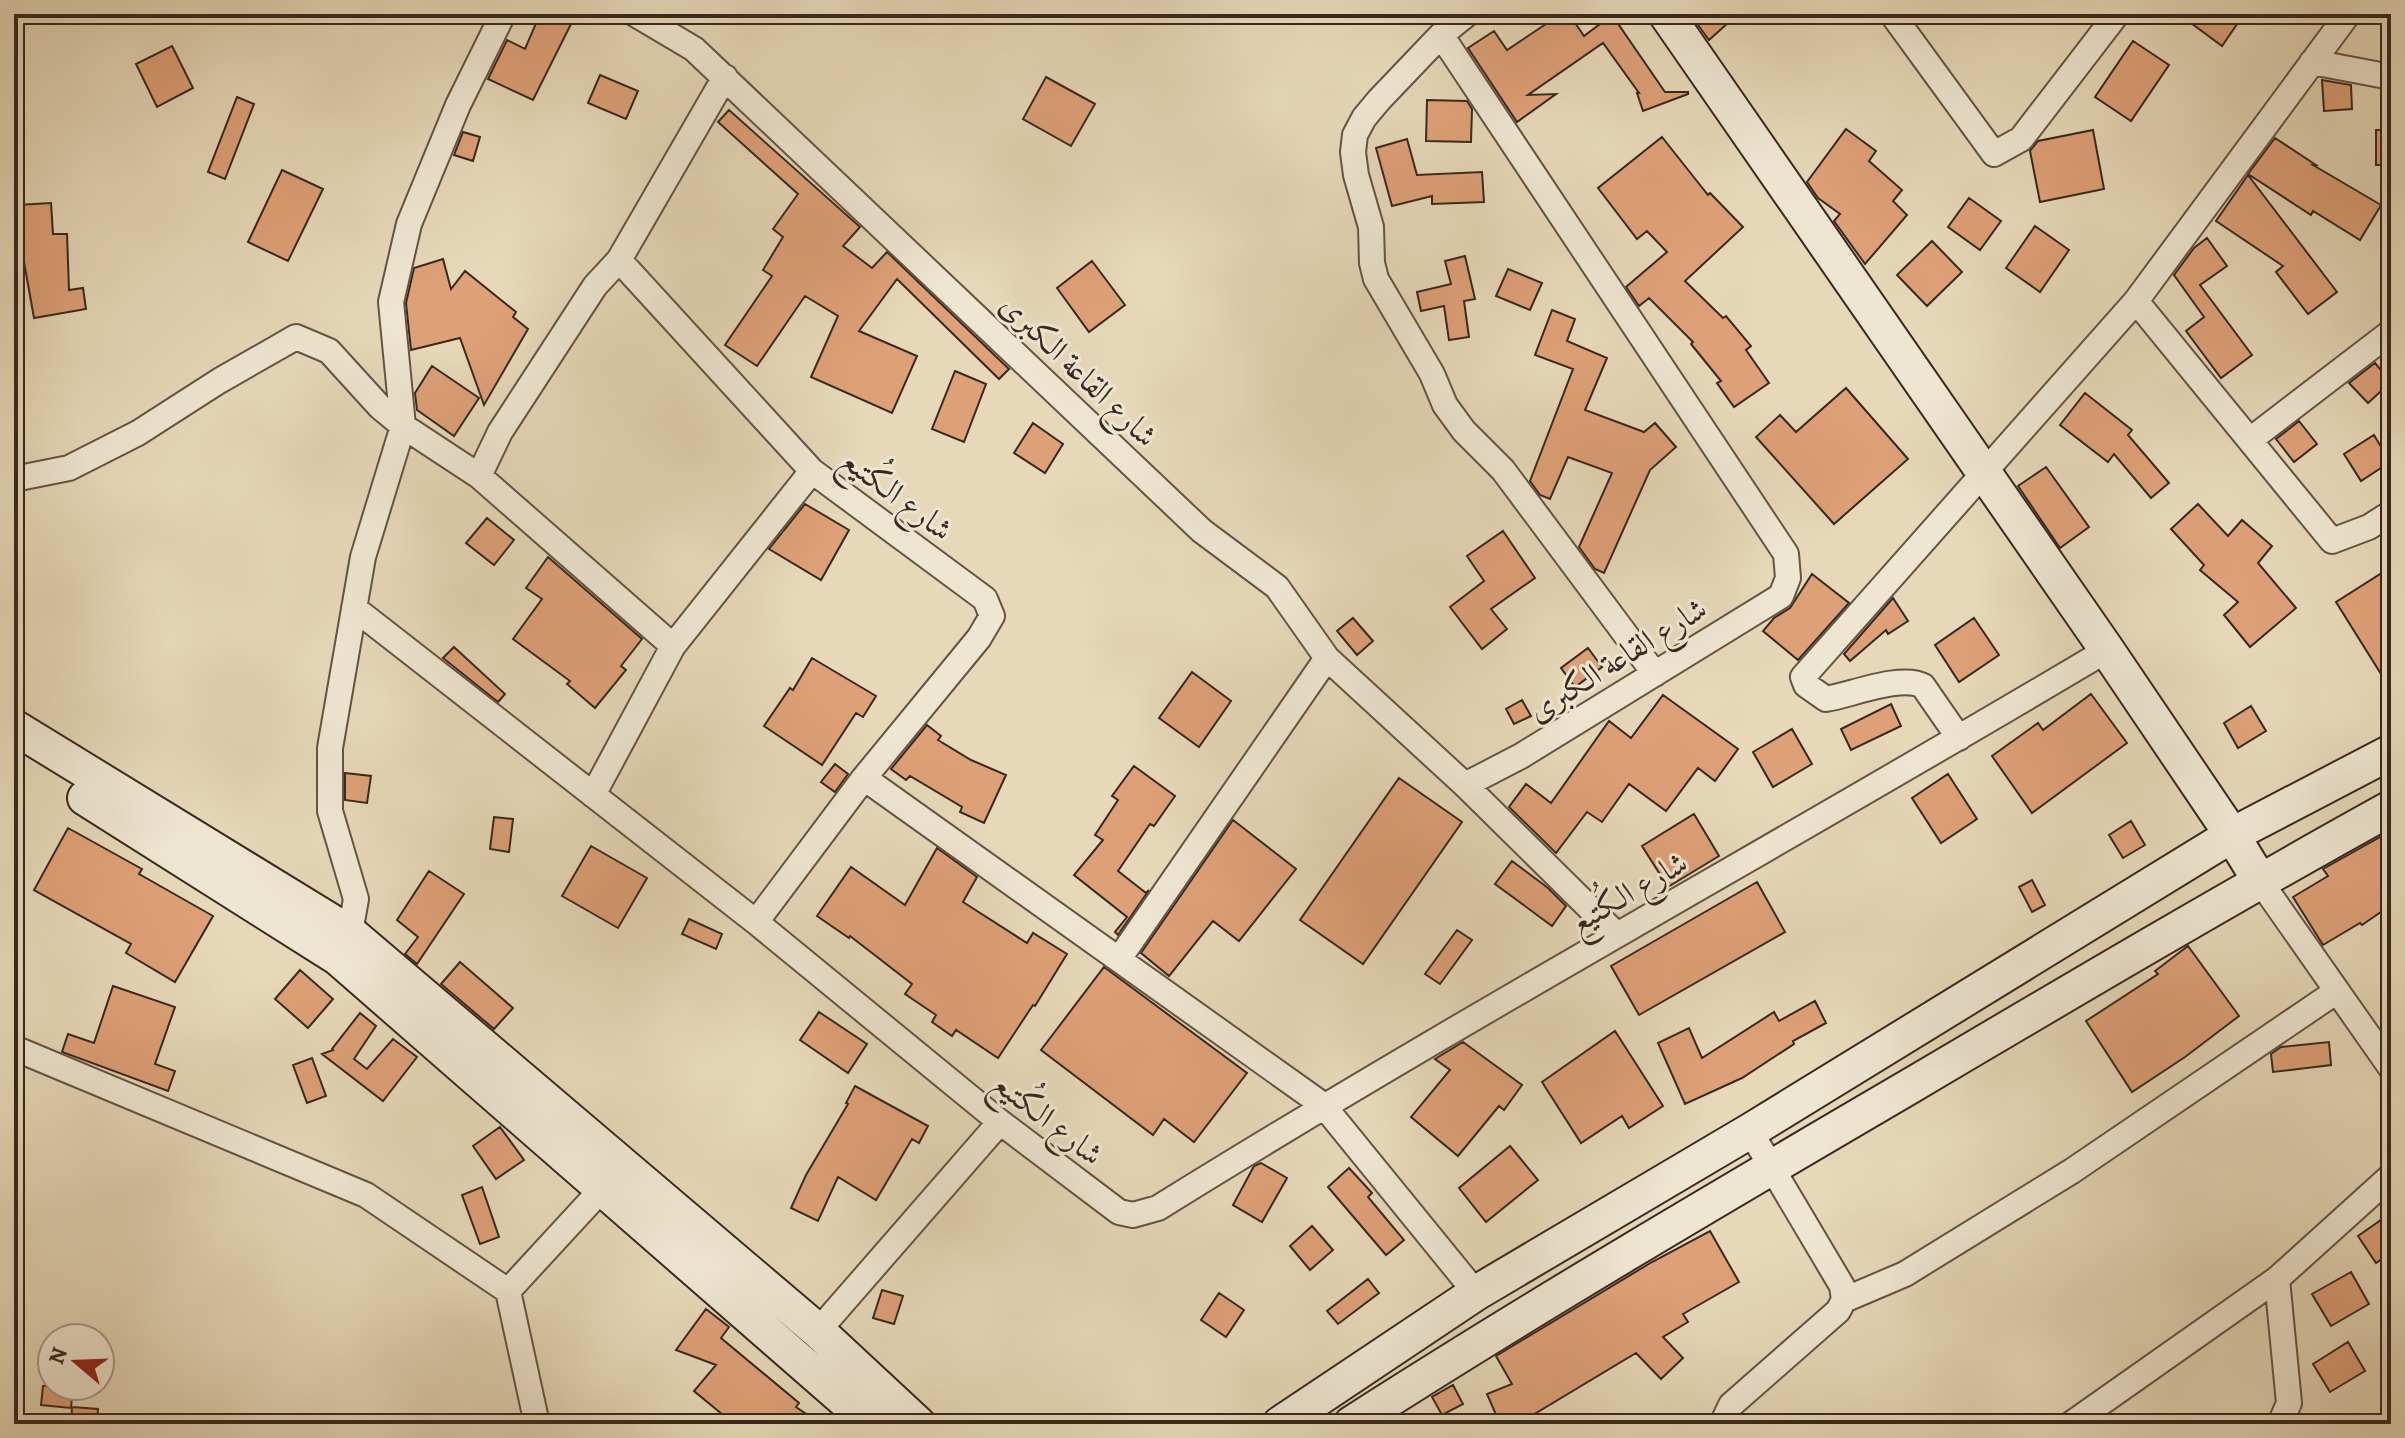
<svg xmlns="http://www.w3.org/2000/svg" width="2405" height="1438" viewBox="0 0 2405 1438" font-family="Alegreya,Amiri,serif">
	<rect width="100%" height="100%" fill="#e6d8b9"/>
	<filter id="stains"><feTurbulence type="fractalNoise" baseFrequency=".0025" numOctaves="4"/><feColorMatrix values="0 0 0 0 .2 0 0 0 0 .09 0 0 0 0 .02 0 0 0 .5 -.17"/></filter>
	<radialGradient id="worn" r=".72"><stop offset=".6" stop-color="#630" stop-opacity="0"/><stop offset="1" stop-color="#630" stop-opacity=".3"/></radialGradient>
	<path fill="#dea077" stroke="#38281e" stroke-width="2" d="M540,14h36l-43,86 -45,-21 19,-39 18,9z
		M1561,14h8l15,22 28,-21 53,77h23v2l-45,17 -6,-18h2l-36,-50 -75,52 28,-1 -39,28 -49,-74 26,-17 13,19z
		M1690,14h48l-29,26z
		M2198,14h46l-22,32 -31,-23z
		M2133,41l36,24 -38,56 -36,-24z
		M172,46l21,42 -36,19 -21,-43z
		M600,75l38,16 -12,28 -38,-16z
		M1046,77l49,27 -24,42 -48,-27z
		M2322,80l29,5 1,24 -28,2z
		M237,97l17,7 -29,75 -17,-7z
		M1427,100l40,1 5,8 -1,33 -45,-1z
		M729,110l131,117 -17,19 29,22 15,-16 122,117 -10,10 -102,-100 -38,52 58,25 -25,57 -81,-36 27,-61 -33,-20 -48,70 -32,-21 47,-69 -9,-6 20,-33 -10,-8 25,-35 -80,-72z
		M1846,129l30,22 -7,10 33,29 -9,11 14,14 -42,49 -31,-43 6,-7 -22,-16 -11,-16z
		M2093,130l11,59 -64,13 -10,-51 8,-10z
		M2376,130h15v35h-15z
		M463,132l17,5 -7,24 -19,-6z
		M1662,137l46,58 2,-2 33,34 -58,54 38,37 3,-2 25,30 -5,4 23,33 -35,24 -17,-24 4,-2 -30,-37 2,-2 -44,-44 -10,8 -13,-19 41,-35 -20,-21 -10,8 -39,-51z
		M2275,138l41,27h-3l68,40 -21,35 -47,-29 -2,4 -63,-41z
		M1407,139l10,36 65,-3 2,30 -52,2v-8l-40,10 -16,-58z
		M282,170l41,19 -35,72 -40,-19z
		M2248,175l89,117 -29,22 -32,-42 7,-6 -67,-45z
		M1969,198l32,23 -21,29 -32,-23z
		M51,203l2,31h14l2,56 14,-2 3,21 -52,9 -15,-84 -2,-29z
		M2035,226l34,24 -29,42 -34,-24z
		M2207,238l20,28 -27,19 52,70 -31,23 -35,-47 18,-14 -30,-42 20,-27z
		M1932,241l30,31 -35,34 -30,-31z
		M1465,256l10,43 -11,2 5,36 -20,3 -5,-34 -23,5 -4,-19 34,-8 -6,-23z
		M443,259l8,30 14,-18 51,41 -3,5 15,12 -44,76 -24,-67 -49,12 -5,-47 8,-35z
		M1092,261l33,44 -36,27 -32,-44z
		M1508,269l34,14 -12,27 -34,-14z
		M1552,310l23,9 -8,22 40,17 -22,52 59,22 11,-9 21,24 -26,23 -46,103 -9,-4 -16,-22 33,-74 -44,-16 -18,42 -10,-4 -10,-14 43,-112 -38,-14z
		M2375,363l16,19 -23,21 -19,-20z
		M432,366l47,32 -25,38 -37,-26 -2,-17z
		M955,371l31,13 -22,58 -32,-13z
		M1846,388l62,71 -74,65 -78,-87 24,-22 16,17z
		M2085,393l47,37 -4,5 41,48 -18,15 -37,-44 -6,8 -48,-37z
		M2299,421l18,23 -23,18 -18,-23z
		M1033,423l30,21 -18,29 -31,-20z
		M2374,435l16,27 -29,19 -17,-27z
		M2046,467l43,60 -29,21 -42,-62z
		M805,504l44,26 -28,50 -52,-31z
		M2198,504l30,32 14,-16 30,26 -14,17 38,45 -46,39 -26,-32 14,-13 -38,-32 4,-5 -33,-36z
		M487,518l27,22 -20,25 -28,-22z
		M1503,531l32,47 -44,31 16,20 -25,20 -32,-42 34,-26 -17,-25z
		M548,557l94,82 -21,27 5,4 -31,38 -28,-24 3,-3 -57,-42 29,-40 -16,-11z
		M2385,571l6,10v109l-55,-88z
		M1812,574l37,29 -51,57 -35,-29 11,-13 16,-10z
		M1893,598l15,23 -20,13 -2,-4 -36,31 -6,-7z
		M1353,618l20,23 -16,14 -20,-24z
		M1974,618l25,37 -40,27 -24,-37z
		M454,647l51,47 -7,8 -55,-44z
		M1588,648l14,19 -27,20 -14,-19z
		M812,658l64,38 -13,21 -7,-4 -34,52 -58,-39 26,-38 3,2z
		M1192,672l39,29 -32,46 -40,-29z
		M2091,694l36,49 -95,70 -40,-57 46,-33 5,7z
		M1663,695l75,54 -23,32 -17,-13 -32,43 -37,-27 -27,38 -15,-10 -31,41 -47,-46 17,-23 25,19 58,-82 22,17z
		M1522,700l9,16 -17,8 -8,-15z
		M1891,704l10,22 -50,24 -10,-21z
		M2251,706l15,25 -28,17 -14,-25z
		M927,725l14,11 -3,4 33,20 35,15 -22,48 -24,-11 2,-5 -52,-31 -4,4 -15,-11z
		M1792,729l20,35 -39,23 -20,-35z
		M835,764l13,10 -13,18 -14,-10z
		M1134,766l41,30 -21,30 -4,-2 -32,47 28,22 3,-3 -31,45 -3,-3 12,-15 -53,-42 29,-35 -8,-5 23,-35 -6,-4z
		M345,773l26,3 -4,27 -22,-3z
		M1948,774l29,45 -36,24 -29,-45z
		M1399,778l63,44 -99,142 -63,-44z
		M1694,814l25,42 -51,31 -26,-41z
		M494,817l19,2 -4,33 -19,-3z
		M1233,820l63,49 -57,72 -26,-20 -44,55 -28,-23z
		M2131,821l14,24 -22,13 -14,-23z
		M68,828l74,41 -3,5 74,42 -38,66 -49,-29 5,-9 -97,-54z
		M2391,831v74l-29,20 -2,-2 -37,22 -30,-48 35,-21 -5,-7z
		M591,846l56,32 -29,50 -56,-32z
		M937,848l40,29 -14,25 64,41 6,-10 34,21 -32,52 -2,-1 -35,53 -42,-28 -4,6 -20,-14 4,-7 -31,-21 7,-10 -62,-48 -1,2 -32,-22 34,-49 54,38z
		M1512,861l36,27 18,18 -14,20 -57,-42z
		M429,871l35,23 -47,70 -12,-10 13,-17 -21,-17z
		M2032,880l13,25 -13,7 -13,-25z
		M1757,882l28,50 -146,83 -28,-49z
		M689,919l33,15 -6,15 -34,-15z
		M1457,930l15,10 -32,44 -15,-10z
		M2188,946l51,70 -54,41 -53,35 -46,-71 72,-47 -3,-3z
		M460,962l53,46 -19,21 -53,-45z
		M1104,967l143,106 -53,69 -30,-23 -11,16 -112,-85z
		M300,970l33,29 -25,29 -33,-29z
		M113,986l62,21 -20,57 20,7 -7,20 -106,-39 6,-18 26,9z
		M1815,1001l11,22 -33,18 1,3 -52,34 -57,26 -27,-61 31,-15 13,30 72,-46 5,9z
		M819,1012l48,32 -19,29 -48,-33z
		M360,1013l16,13 -22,33 13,10 26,-30 24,18 -34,44 -61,-47 11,-4 -1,-1z
		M1615,1031l48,75 -34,22 -7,-12 -41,27 -39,-61z
		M1463,1042l59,43 -18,25 -5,-4 -41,50 -47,-39 39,-47 -15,-11z
		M2329,1042l2,23 -58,7 -2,-18 10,-7z
		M312,1058l14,38 -19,7 -14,-38z
		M855,1086l73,40 -9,17 -7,-4 -36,61 -38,-23 -20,44 -27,-13 15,-33 42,-71 -2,-1z
		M500,1127l24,33 -28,19 -23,-33z
		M1510,1146l28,34 -52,42 -27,-34z
		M1261,1163l26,15 -25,44 -29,-17 21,-39z
		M1349,1168l23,25 -4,4 36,43 -18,15 -58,-68z
		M482,1187l17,50 -19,7 -18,-49z
		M2391,1213v40l-15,10 -18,-27z
		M1312,1226l21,24 -23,20 -20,-24z
		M1710,1231l29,51 -56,32 5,8 -25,15 20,21 -22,21 -25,-26 -105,63 -31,8 -13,-30 25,-10 -16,-28 156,-94z
		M2351,1272l18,32 -38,22 -19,-32z
		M1368,1279l11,14 -41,31 -11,-13z
		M882,1290l21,6 -9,28 -21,-6z
		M1219,1293l25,17 -18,27 -25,-17z
		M706,1309l23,18 -8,11 78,65 -3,4 25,17h-87l-40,-33 22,-26 -40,-15z
		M2348,1342l17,29 -35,21 -17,-28z
		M1453,1385l10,19 -21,11 -10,-18z
		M43,1386h30l-2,22 -30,-3z
		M72,1407l26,2 -1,15h-26z"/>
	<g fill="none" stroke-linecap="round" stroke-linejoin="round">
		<defs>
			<path id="street" d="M635,14l59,35 508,482 75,56 50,71 138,127 152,150
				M1467,14l-26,21 -62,65 -15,18 -9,17 -2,17 3,23 15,52 1,36 4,16 56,95 13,31 19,26 39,39 152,204
				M1892,14l102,140 27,-15 96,-125
				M1441,35l345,519 2,24 -7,18 -260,160 -56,29
				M2312,62l79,15
				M619,260l193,211 173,128 7,17 -13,22 -115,140 -108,144 244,200 119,90 14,3 25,-7c312,-194 634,-370 949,-558
				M2136,301l196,240 37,-14 22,-14
				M2250,440l141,-108
				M479,476l21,-44 95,-146 24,-26 106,-183
				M14,479l55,-11 69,-35 81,-52 77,-44 33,14 51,56 23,19 76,50 194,170
				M354,608l402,314
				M1959,738l-36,-52c-21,-12 -72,9 -97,13l-20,-14 -3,-8 333,-376 212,-287
				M864,778l459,327 153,188
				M593,795l80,-149 139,-175
				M2260,881l131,187
				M350,933l6,-34 -26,-88v-63l33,-191 40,-131 -12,-124 18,-78 49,-119 45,-91
				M1119,959l208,-301
				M14,1048l352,147 142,96 94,-102
				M2277,1279l12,124 -9,21
				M508,1291l29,133
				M1844,1300l61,-26 167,-103 265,-180
				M818,1331l182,-209
				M1722,1424l9,-19 107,-94 6,-11 -2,-14 -92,-155
				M2071,1424l206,-145 114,-103"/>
			<path id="secondary" d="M1666,14l441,636 125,185 28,46
				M14,727l336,206 468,398 100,93
				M85,798l253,160 534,466
				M1280,1424l196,-131 274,-162 482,-296 159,-83
				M1351,1424c184,-118 373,-229 561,-339 159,-94 318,-188 479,-277"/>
		</defs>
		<use href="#street" stroke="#645445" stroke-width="28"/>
		<use href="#secondary" stroke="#38281e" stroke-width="38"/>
		<use href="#street" stroke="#efe6d2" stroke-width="24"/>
		<use href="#secondary" stroke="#efe6d2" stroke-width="34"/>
	</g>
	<g text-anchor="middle" stroke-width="6" stroke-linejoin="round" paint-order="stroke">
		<g font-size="32" fill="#38281e" stroke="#efe6d2">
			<text transform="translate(1079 370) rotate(44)" y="11">شارع القاعة الكبرى</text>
			<text transform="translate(897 494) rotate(37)" y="11">شارع الكُتيع</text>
			<text transform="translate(1617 659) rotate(-32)" y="11">شارع القاعة الكبرى</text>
			<text transform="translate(1628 892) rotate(-30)" y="11">شارع الكُتيع</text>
			<text transform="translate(1048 1118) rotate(38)" y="11">شارع الكُتيع</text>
		</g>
	</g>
	<rect width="2405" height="1438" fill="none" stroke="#e6d8b9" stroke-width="48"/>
	<rect x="16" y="16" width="2373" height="1406" fill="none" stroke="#38281e" stroke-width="4"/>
	<rect x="24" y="24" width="2357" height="1390" fill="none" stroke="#38281e" stroke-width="2"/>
	<g transform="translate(76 1362) rotate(289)"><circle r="38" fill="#efe6d2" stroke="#a69a8a" stroke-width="2"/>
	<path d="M0-6L14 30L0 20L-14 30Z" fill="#8f2418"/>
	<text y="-12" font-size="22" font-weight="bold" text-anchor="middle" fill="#38281e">N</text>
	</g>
	<rect width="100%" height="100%" filter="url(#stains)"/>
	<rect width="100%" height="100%" fill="url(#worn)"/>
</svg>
